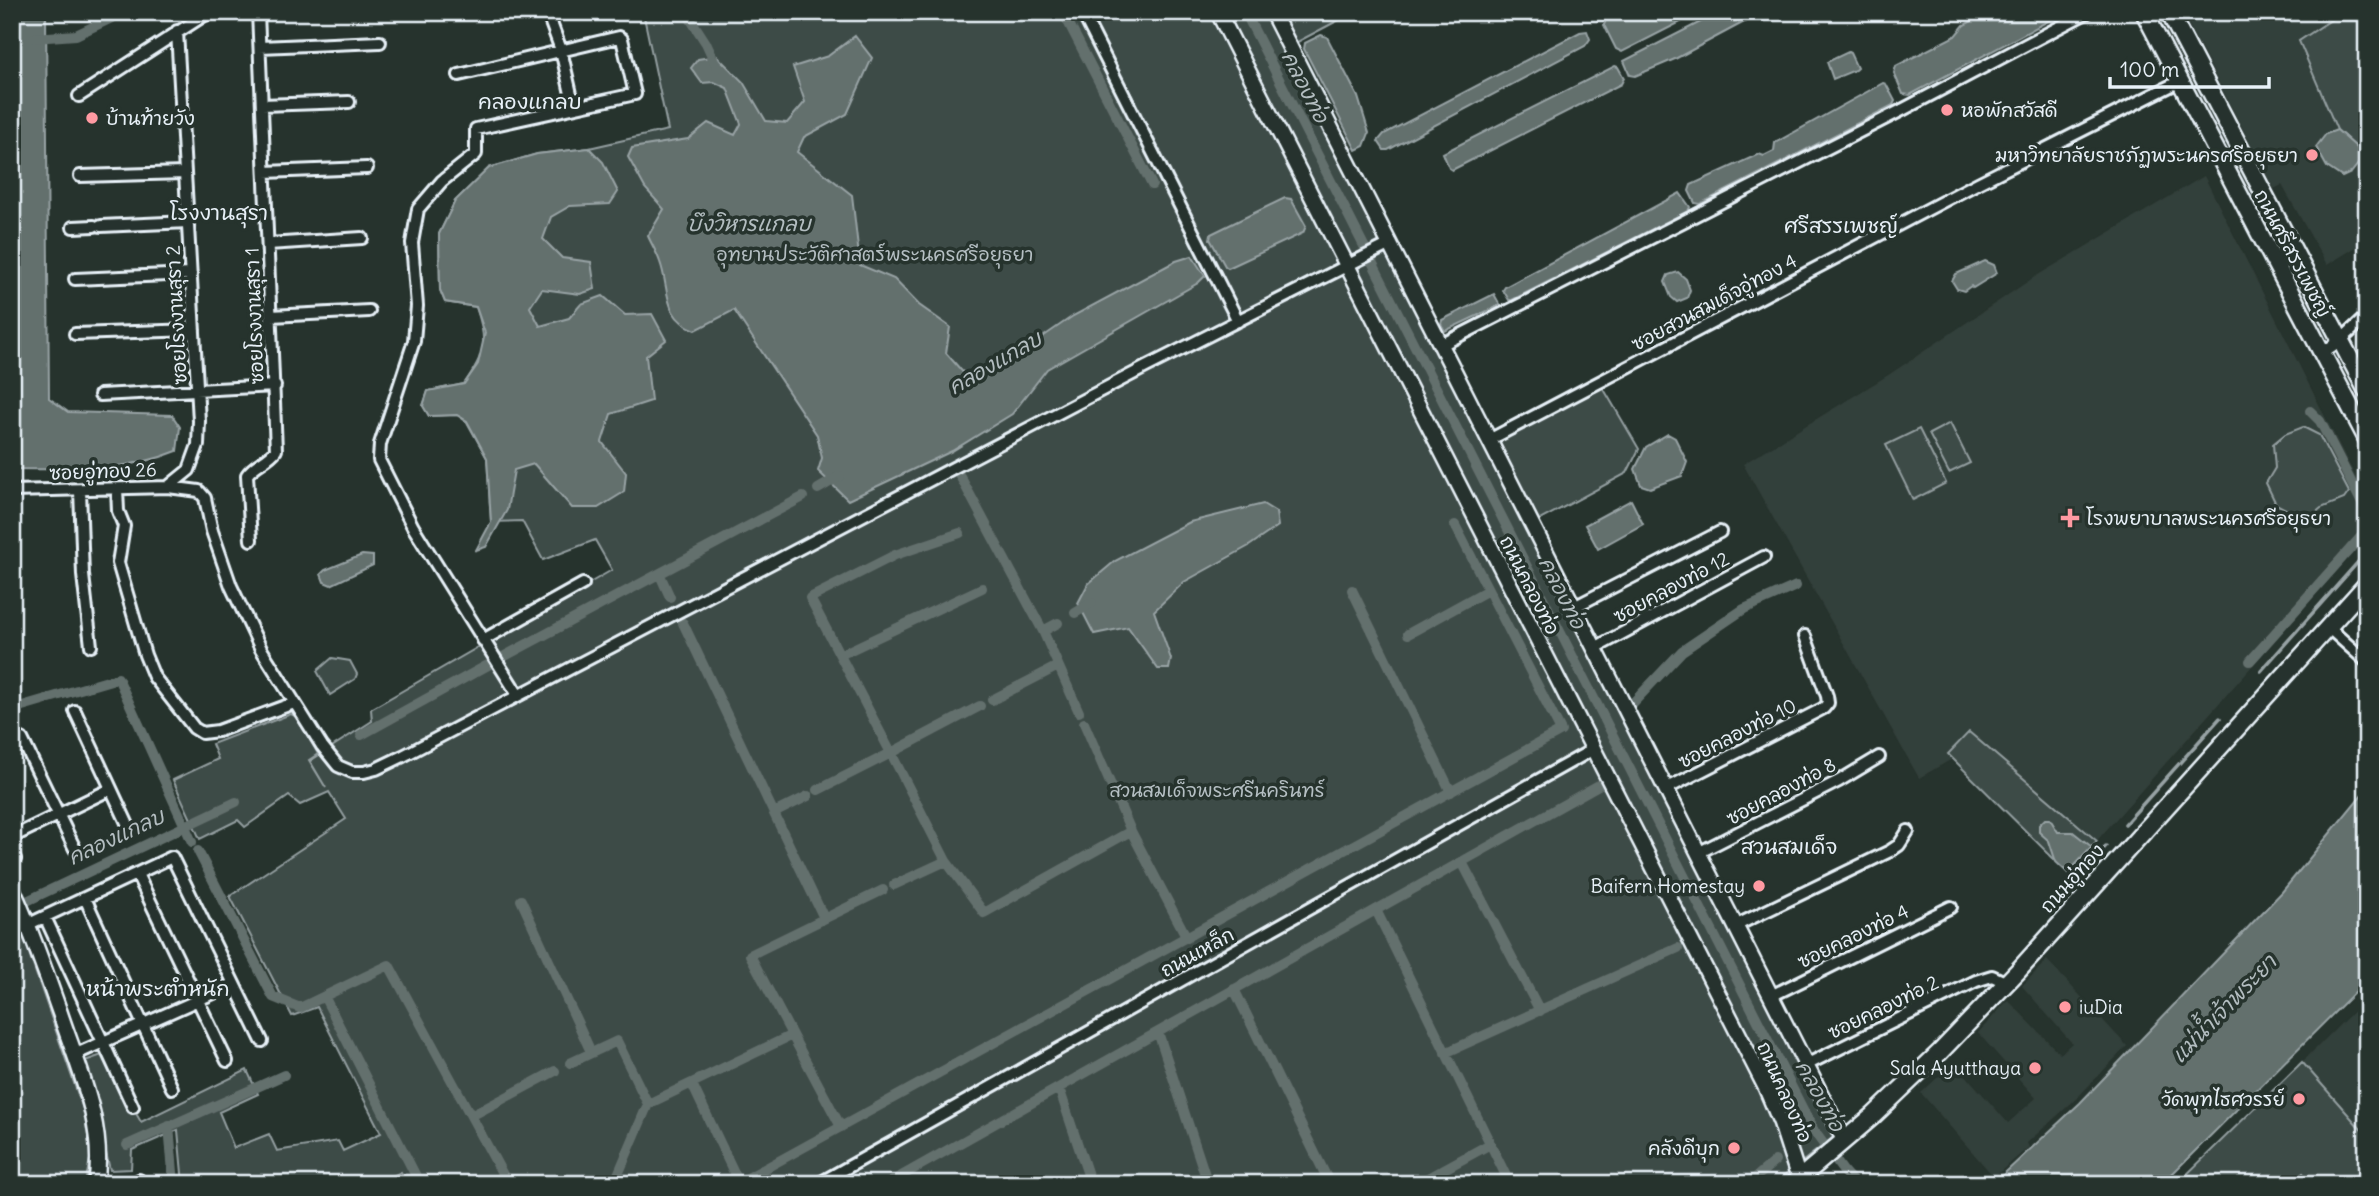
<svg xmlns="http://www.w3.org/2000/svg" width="2379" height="1196" viewBox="0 0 2379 1196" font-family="Delius,'Playpen Sans Thai',sans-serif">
	<rect width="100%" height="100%" fill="#26332d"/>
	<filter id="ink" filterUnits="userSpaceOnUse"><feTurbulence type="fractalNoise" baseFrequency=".0143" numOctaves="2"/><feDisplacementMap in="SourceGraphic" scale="14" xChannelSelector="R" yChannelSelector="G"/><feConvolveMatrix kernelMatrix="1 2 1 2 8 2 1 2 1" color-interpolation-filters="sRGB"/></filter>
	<g filter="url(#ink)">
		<path fill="#333f3a" d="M2182,12h185v223l-6,9 -34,21 -45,-80 -8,4z
			M2204,176l163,324v37l-299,336 -116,-114 -33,19 -176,-314 147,-90 143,-96z
			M2047,960l80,86 -50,52 -50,45 2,4 -35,30 -73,-84 33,-31 54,61 28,-25 -58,-65 30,-33 52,54 12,-11 -50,-57z
			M2367,998v138l-65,-74z"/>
		<path fill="#3e4b47" stroke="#939ea0" stroke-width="2" d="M643,12h711l-70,37 104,208 448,878 -62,49h-1367l-6,-12 -26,12h-192l-5,-54 -46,20 -1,19 -21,1 -25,-109 17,-6 39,67 106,-52 11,24 -39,18 15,36 35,-14 8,17 61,-10 5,10 38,-18 -64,-126 -25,9 -62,-120 116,-77 -17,-27 -29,13 -11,-9 -44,31 -7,-7 -38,19 -27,-59 45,-21 -6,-15 79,-30 6,3 21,37 -9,6 17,28 -16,-27 62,-40 -1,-12 241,-139 -17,-30 -52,20 -21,-39 -31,1 -4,-64 -20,-36 -10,-7 -28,1 -6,-10 5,-15 36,-7c22,-31 24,-42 12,-77l-31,-5 -5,-12 -1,-56 16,-33 34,-33 48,-14 52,-6 79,-18z
			M2343,12h24l-2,143 -28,-25 -38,-89z
			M1602,386l37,63 -12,24 -89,48 -41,-80z
			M1950,423l20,40 -21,10 -20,-39z
			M2303,427l16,8 30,57 -5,7 -23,9 -14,12 -31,-16 -10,-21 9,-15 -2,-24 12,-10z
			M1919,429l27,54 -33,17 -27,-55z
			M332,658l18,3 7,13 -2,5 -25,16 -13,-24z
			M1969,732l128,109 -29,32 -120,-119z
			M12,904l72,208 7,42 -6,30h-73z
			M2302,1062l65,74v48h-54l-10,-11 -11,11h-115z"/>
		<path fill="#636f6d" stroke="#98a3a5" stroke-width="2" d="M12,12h34l3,386 19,14 104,3 8,12 -3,24c-53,22 -109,18 -165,18z
			M1614,12h86l-78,40 -6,-3 -12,-24 3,-8z
			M1720,12h43l-88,47 -40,17 -5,-1 -6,-14z
			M1990,12h75l-155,83 -7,-1 -9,-21 2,-7 59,-30 9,-11z
			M1587,31l3,8 -5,7 -197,104h-4l-6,-9 6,-7 196,-102z
			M1321,35l6,2 31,60 11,36 -5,13 -8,4 -52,-101 1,-6z
			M855,36l17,22 -25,56 -43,23 -7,15 55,43 8,70 34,14 25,26 31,22 -4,26 21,24 67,-34 39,-27 103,-55 16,-5 13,20 -7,7 -151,86 -35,45 -60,37 -104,49 -30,-29 4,-13 -5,-23 -83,-125 -38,20c-34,-12 -26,-41 -36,-68 -3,-9 -8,-17 -12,-26l16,-27 -19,-21 -17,-31 4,-9 56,-9 20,-16 27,12 6,-11 -14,-36 -13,-6 -12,1 -11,-15 7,-9 19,-3 26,26 23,39 21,2 18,-21 -12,-35 35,-11z
			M1848,52l2,1 7,15 -2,2 -22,9 -6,-17z
			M1615,66l3,1 6,11 -3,6 -169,86 -3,-2 -6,-15z
			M1883,83l3,1 9,17 -2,4 -193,99 -5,-1 -6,-12 2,-6 68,-31 5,2 10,-5 1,-8z
			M2337,130l28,25 -14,18 -9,4 -15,-10 -11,-20 10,-13z
			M589,148l14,14 15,30 -8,12 -40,2 -19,11 -8,22 19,19 29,4 4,27 -15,5 -38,-5 -12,18 10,19 29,-8 12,-14 22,-8 22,19 27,-1 14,26 -20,16 5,45 -40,13 -9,28 24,31 -2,19 -26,16h-26l-38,-44 -20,6 -7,40 -21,37 -10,3 15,-28 -4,-64 -20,-37 -10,-6 -28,1 -6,-10 5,-15 36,-7 14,-20 7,-31 -9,-26 -31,-5 -5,-12 -1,-56 16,-33 34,-33 48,-14z
			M1680,193l10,14 -2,4 -176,89h-3l-6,-10 2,-3z
			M1285,198l6,1 15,27 -3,7 -75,35 -3,-2 -15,-27 1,-5z
			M1985,261l9,4 3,8 -24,15 -2,-2 -7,5 -7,-2 -5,-8 4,-7z
			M1678,272l8,7 4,11 -3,8 -10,4 -6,-5 -6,-15 3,-7z
			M1494,294l6,11 -55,26 -4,-7 1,-4z
			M1668,434l7,4 12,24 -5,14 -32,12 -9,-3 -6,-16 11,-22z
			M1631,500l12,24 -45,25 -13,-24z
			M1263,504l13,8 2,14 -29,20 -65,36 -30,29 17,48 -2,10h-11l-30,-42 -34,7 -16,-31 10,-19 27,-23 75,-39z
			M362,555l11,1v9l-42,20 -7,-3 -3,-8 4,-4z
			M2367,788v192l-205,204h-169l87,-81 202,-211z
			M2045,819h5l8,13h15l19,15 -24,26 -12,-11 -7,-21 -10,-9v-7z"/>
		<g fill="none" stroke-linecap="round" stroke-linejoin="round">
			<path stroke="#98a3a5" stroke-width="3.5" d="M2261,671l106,-119
				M2125,824l95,-106
				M2060,897l46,-51"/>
			<path stroke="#636f6d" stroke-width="10" d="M686,12l20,31 11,24
				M1063,12l89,173
				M1245,12l569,1119 30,41 11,12
				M34,38l42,-3 48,-23
				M2310,411l10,10 47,92
				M960,476l83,155 36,81
				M818,489l22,-13
				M960,533l-65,22 -85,43 81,155 89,-47
				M660,575l10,22
				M1352,590l99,202
				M1075,613l17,-10
				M683,623l141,295
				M1043,631l15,-8
				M1408,634l80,-44
				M840,655l142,-67
				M503,657l300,-160
				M2250,661l117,-131
				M992,700l66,-34
				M1631,705l51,-54 62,-42 52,-23
				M12,709l106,-31 74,164
				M361,735l127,-70
				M818,790l73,-37 55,108
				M774,813l34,-17
				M1131,831l56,107
				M198,851l75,146 27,11 89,-43 82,151 84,-45
				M1462,862l78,149
				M894,885l52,-24 38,52 147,-82 -47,-108
				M521,900l70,152
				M12,908l224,-106
				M1376,910l134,274
				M1234,989l96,195
				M325,998l95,186
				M1158,1032l50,152
				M792,1035l49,92
				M1445,1053l233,-105
				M570,1063l47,-22 31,63 144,-69 -42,-80 133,-65
				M692,1084l47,99
				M1059,1088l32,96
				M471,1116l37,68
				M169,1126l5,58
				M127,1145l157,-70
				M614,1184l34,-80
				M737,1184l824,-453 -106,-206
				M887,1184l717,-402
				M1417,1184l73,-40
				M1748,1184l27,-23"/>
			<defs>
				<path id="street" d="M547,12l14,38 13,57
					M1082,12l156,309
					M260,47l120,-5
					M459,75l160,-38 3,2 13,55 -159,35v25l-34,27 -24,28 -6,34 5,63 -3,35 -34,103 -1,16 34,67 105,168
					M79,96l130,-84
					M262,105l87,-3
					M265,172l102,-4
					M80,176l105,-3
					M101,226l87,-4
					M73,227l21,-1
					M268,244l94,-6
					M75,279l116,-5
					M271,316l98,-5
					M75,334l119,-4
					M1441,345l463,-236 184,-97
					M2322,353l19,-13 26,-24
					M100,395l175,-9
					M1489,440l489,-257 202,-102
					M168,487l31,4 6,7 7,33 19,55 30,63 61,97 16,20 14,6h12l12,-3 27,-13 743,-389 244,-123
					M117,489l1,22 6,15 -6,37 27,92 9,22 40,51 8,5 16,-2 76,-28
					M80,490l3,85 8,71
					M12,491l156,-4 21,-17 9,-25 1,-24 -22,-390
					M251,540l-4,-65c7,-11 21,-14 29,-25l-18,-438
					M1574,607l146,-75
					M2329,628l38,34
					M483,640l100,-56
					M1595,648l169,-91
					M75,711l53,114
					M22,739l53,110
					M1666,789l158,-81 4,-5 -1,-7 -22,-60
					M12,837l99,-48
					M12,853l3,6
					M1698,853l141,-72 40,-24
					M137,874l90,187
					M85,898l87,190
					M45,917l88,190
					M1735,926l155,-75 9,-6 9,-14
					M12,932l160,-75 90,184
					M1771,996l180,-89
					M74,1055l160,-71
					M1806,1065l170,-84 16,-5 15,7
					M138,1184l1,-4
					M818,1184l774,-434"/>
				<path id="secondary" d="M1218,12l548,1076 15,35 18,56
					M1272,12l572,1128
					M12,888c19,41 33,83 48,125 18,54 46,113 36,171"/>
				<path id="primary" d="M2144,12l223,427
					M2169,12l198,379
					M1793,1184l80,-68 67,-64 78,-81 349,-387"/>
			</defs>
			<use href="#street" stroke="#e8f1f8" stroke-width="16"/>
			<use href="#secondary" stroke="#e8f1f8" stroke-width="19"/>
			<use href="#primary" stroke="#e8f1f8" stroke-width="21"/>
			<use href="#street" stroke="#26332d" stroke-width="10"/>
			<use href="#secondary" stroke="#26332d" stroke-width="14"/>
			<use href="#primary" stroke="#26332d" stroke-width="16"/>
		</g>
	</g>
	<g fill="#ff9aa2" stroke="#26332d" stroke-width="2.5">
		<circle cx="1947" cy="110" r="7"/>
		<circle cx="92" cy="118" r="7"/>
		<circle cx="2312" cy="155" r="7"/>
		<path d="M2066.5 507.5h7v7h7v7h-7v7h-7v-7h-7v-7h7z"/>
		<circle cx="1759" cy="886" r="7"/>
		<circle cx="2065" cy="1007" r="7"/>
		<circle cx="2035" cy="1068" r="7"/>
		<circle cx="2299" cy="1099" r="7"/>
		<circle cx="1734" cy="1148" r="7"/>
	</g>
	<g text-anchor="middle" stroke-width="7" stroke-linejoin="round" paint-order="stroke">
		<g font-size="19" fill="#e8f1f8" stroke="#26332d" text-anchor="end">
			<text x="1961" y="117" text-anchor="start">หอพักสวัสดี</text>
			<text x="106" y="125" text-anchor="start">บ้านท้ายวัง</text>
			<text x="2298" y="162">มหาวิทยาลัยราชภัฏพระนครศรีอยุธยา</text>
			<text x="2086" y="525" text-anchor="start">โรงพยาบาลพระนครศรีอยุธยา</text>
			<text x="1745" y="893">Baifern Homestay</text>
			<text x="2079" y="1014" text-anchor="start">iuDia</text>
			<text x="2021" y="1075">Sala Ayutthaya</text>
			<text x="2285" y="1106">วัดพุทไธศวรรย์</text>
			<text x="1720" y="1155">คลังดีบุก</text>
		</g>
		<g font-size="19" fill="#e8f1f8" stroke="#26332d">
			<text transform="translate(2293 253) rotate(62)" y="7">ถนนศรีสรรเพชญ์</text>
			<text transform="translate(1714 302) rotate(-28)" y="7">ซอยสวนสมเด็จอู่ทอง 4</text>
			<text transform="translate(176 315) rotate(-93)" y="7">ซอยโรงงานสุรา 2</text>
			<text transform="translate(254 316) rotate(-92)" y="7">ซอยโรงงานสุรา 1</text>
			<text transform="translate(103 471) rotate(-2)" y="7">ซอยอู่ทอง 26</text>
			<text transform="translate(1530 585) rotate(63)" y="7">ถนนคลองท่อ</text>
			<text transform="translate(1671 587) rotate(-28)" y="7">ซอยคลองท่อ 12</text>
			<text transform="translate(1737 733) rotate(-27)" y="7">ซอยคลองท่อ 10</text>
			<text transform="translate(1781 791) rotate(-28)" y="7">ซอยคลองท่อ 8</text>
			<text transform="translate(2072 878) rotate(-48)" y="7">ถนนอู่ทอง</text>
			<text transform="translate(1853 936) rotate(-26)" y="7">ซอยคลองท่อ 4</text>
			<text transform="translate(1197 952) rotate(-29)" y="7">ถนนเหล็ก</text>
			<text transform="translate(1883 1007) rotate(-26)" y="7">ซอยคลองท่อ 2</text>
			<text transform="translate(1785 1092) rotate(66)" y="7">ถนนคลองท่อ</text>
		</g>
		<g font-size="19" fill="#b5bfc3" stroke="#26332d">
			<text x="875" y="261">อุทยานประวัติศาสตร์พระนครศรีอยุธยา</text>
			<text x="1217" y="797">สวนสมเด็จพระศรีนครินทร์</text>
		</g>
		<g font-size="21" font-style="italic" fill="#b3bdc0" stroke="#26332d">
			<text transform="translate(1305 87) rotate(63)" y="7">คลองท่อ</text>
			<text x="749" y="231">บึงวิหารแกลบ</text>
			<text transform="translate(995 363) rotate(-30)" y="7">คลองแกลบ</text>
			<text transform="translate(1562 593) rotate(63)" y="7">คลองท่อ</text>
			<text transform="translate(116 837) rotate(-25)" y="7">คลองแกลบ</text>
			<text transform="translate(2224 1009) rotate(-46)" y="7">แม่น้ำเจ้าพระยา</text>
			<text transform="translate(1820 1096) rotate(61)" y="7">คลองท่อ</text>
		</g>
		<g font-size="21" fill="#e8f1f8" stroke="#26332d">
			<text x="530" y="109">คลองแกลบ</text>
			<text x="219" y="220">โรงงานสุรา</text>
			<text x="1841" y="233">ศรีสรรเพชญ์</text>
			<text x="1789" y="854">สวนสมเด็จ</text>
			<text x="158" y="996">หน้าพระตำหนัก</text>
		</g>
	</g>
	<rect width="2379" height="1196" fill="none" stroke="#26332d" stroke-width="42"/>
	<rect x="21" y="21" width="2337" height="1154" fill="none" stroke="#e8f1f8" stroke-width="2.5" filter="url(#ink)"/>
	<path d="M2110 77v10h159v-10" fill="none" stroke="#e8f1f8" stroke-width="3.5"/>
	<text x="2120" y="77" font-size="21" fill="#e8f1f8" stroke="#26332d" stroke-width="5" paint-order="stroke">100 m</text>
</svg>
